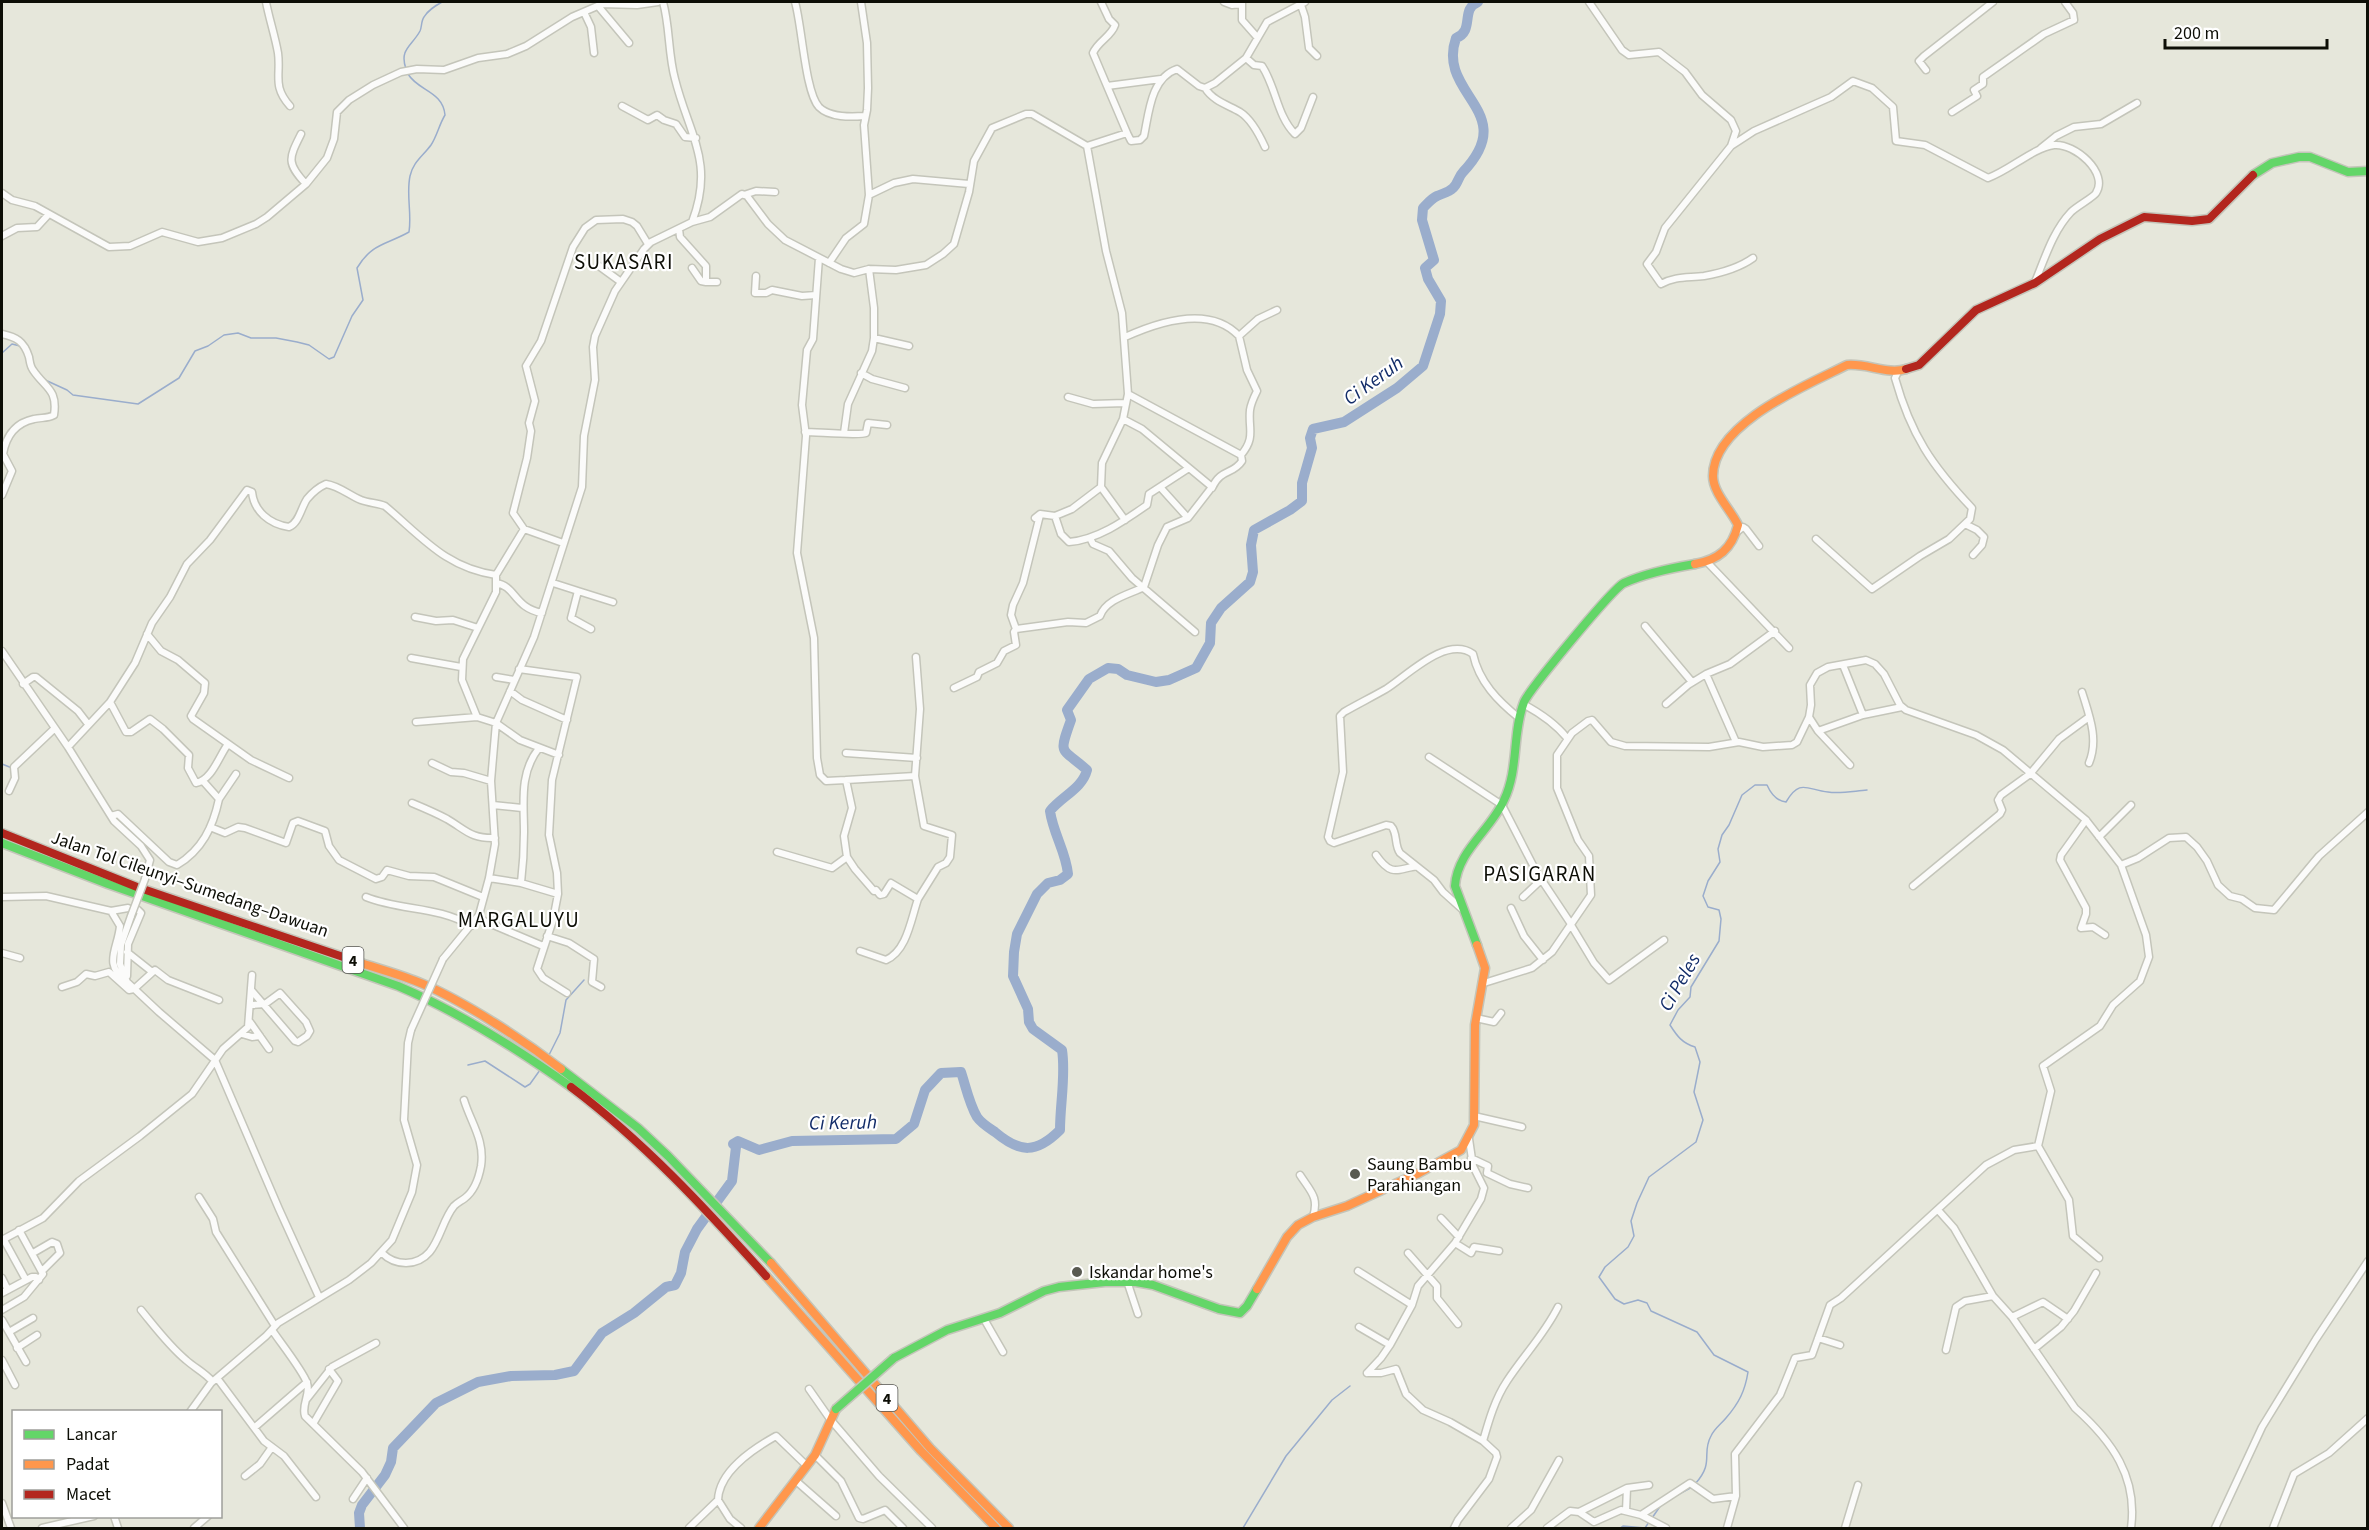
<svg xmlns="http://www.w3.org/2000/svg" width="2369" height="1530" viewBox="0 0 2369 1530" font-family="'Source Sans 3',sans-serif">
	<rect width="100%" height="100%" fill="#e6e7db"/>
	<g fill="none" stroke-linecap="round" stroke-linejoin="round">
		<path stroke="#9aadcc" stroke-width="1.5" d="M406,69c-7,-20 6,-23 14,-38 2,-4 1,-10 4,-14 4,-7 11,-11 18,-15
			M2,353l10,-9 8,2
			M43,379l24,11 6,5 65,9 41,-26 16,-27 13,-5 16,-11 14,-2 13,5h25l21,4 12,3 20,14 5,-2 18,-41 11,-16 -6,-32c15,-25 29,-23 52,-36 3,-19 -3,-37 1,-56 3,-14 13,-20 21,-31 6,-9 8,-20 14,-30 -2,-24 -27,-24 -37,-41
			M2,764l10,4
			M549,1055l11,-22 6,-33 18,-20
			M468,1065l17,-4 40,26 5,-3 10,-14
			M1695,1484c20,-22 6,-30 16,-48 3,-7 10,-12 15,-18 13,-15 19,-27 22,-46l-34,-17 -17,-23 -46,-21 -4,-8 -9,-3 -14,4 -9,-5 -16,-22 6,-10 23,-20 6,-11 -3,-15 6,-18 12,-26 47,-35 7,-22 -9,-28 6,-30 -5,-15c-13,-4 -18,-11 -25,-22l8,-15 12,-13 1,-10 28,-46 2,-22 -2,-9 -11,-3 -5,-11 5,-15 12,-19 -2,-13 4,-14 7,-10 13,-30 13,-10h12c4,9 9,16 19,17 14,-24 21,-12 42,-10 12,2 26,-1 39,-2
			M1670,1499l22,-12
			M1652,1518l9,-13
			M1243,1528l43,-72 46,-56 18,-14
			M1620,1528l3,-2 22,2 4,-6"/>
		<path stroke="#9aadcc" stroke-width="10" d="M360,1528l-1,-15 3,-8 23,-30 6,-13 2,-14 43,-45 42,-21 33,-6 44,-1 19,-4 28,-38 32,-20 32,-26 9,-2 6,-12 4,-21 12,-23 35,-48 4,-34 -3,-3 5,-3 21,9 33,-9 104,-2 18,-15 11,-34 16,-17 20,-1c5,15 8,31 16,45 4,6 12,11 18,15 25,21 41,22 65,-2 0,-26 6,-55 2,-80l-29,-21 -4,-7 -1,-13 -15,-33 1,-24 3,-18 20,-40 11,-11 12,-3 8,-6c-2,-22 -15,-41 -18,-63 12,-15 32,-22 37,-41 -26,-23 -29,-14 -16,-50l-4,-10 22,-31 19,-11 10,1 9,6 29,7 13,-2 27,-12 14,-25 1,-20 10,-15 29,-26 3,-10 -2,-27 3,-15 36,-20 12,-9v-18l10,-35 -2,-10 3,-9 31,-7 53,-34 26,-22 17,-52 1,-13 -13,-22 -3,-11 9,-8 -12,-40 1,-12c4,-4 9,-10 14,-12 6,-3 11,-3 16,-8 5,-4 5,-11 10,-16 58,-61 -27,-77 -7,-134 19,-7 4,-29 22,-36"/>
		<defs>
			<path id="street" d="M266,2c3,16 9,34 12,51 3,22 -6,33 12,53
				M795,2c7,23 10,90 24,105 11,11 32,10 45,9
				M1101,2l8,17 6,6c-4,12 -17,16 -22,28l14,33
				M1224,2l8,3 10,-1
				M1242,2v18l15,17
				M1589,2l33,48 7,5 30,-3 26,20 17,23 29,25 5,11 -5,15 23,-15 77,-34 22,-16 19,7 21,19 3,34 29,4 63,33c22,-8 45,-30 66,-33 21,-2 55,28 42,48 -2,4 -19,13 -25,19 -18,19 -26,46 -36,70
				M1301,5l4,12 4,31 8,8
				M598,6l31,37
				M584,12l7,15 3,26
				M1246,58l8,7 8,1c14,21 15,50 33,68l6,-6 12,-31
				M1926,70l-7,-9 5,-5 69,-54
				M1205,88c8,13 23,17 35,24 11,7 20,24 25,35
				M622,106l26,14 9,-5 7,5 12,4 9,13 11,1
				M1952,112l25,-16 -3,-6 9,-6v-7l61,-43 30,-14 -1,-7 -8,-11
				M1127,133l4,8 9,-1 4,-4c5,-24 7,-58 33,-67l22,17 6,2 10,-5 31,-25 21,-36 38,-20
				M301,134c-12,24 -15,29 5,50
				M1731,146l-66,82 -9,24 -9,12 14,20c14,-8 27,-6 43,-8 17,-3 35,-8 49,-18
				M2041,148l15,-12 18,-9 27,-3 36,-21
				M2,193l10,7 23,6 74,41 21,-1 32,-14 36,10 24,-4 34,-14 11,-7 39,-33 21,-26 7,-19 3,-27 12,-12 24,-15 28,-13 16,-3 27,1 34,-12 29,-4 19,-8 46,-29 30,-13 35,1 21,-3
				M744,195l12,-4 19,1
				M869,195l25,-12 19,-4 56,5
				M692,222l18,-5 32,-23 5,2 21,28 17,16 56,29 13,4 15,-4 27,1 30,-5 17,-11 11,-10 15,-52 5,-31 18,-33 34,-14h6l55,32
				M679,229l1,8 26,29v16l-5,-1 -9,-13
				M2,236l15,-8 20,-1 11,-12
				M829,263l17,-25 18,-14 5,-29 -5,-70 3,-15 1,-22 -1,-45 -6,-41
				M599,266l22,16
				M756,276l-1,17h11l6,-3 30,6 14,-1
				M706,282h11
				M2,334c14,3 22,7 27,23 1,5 1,9 4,13 12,18 25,19 21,45 -7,4 -13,2 -20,4 -19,4 -28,17 -31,35l9,17 -10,24
				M1125,337c33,-15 85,-32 114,-1l19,-17 19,-9
				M874,338l35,8
				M861,373l11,6 33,9
				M1128,394l113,61c15,-18 7,-26 9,-45 1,-7 4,-13 7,-19l-10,-21 -8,-34
				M1068,397l25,7 32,-1
				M805,432c12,0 55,4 61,1l2,-10 19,2
				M844,433l4,-29 24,-53 2,-13v-30l-5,-39
				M1101,487l24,33
				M1160,487l28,31
				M1212,488c9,-20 21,-13 30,-27l-1,-6
				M1040,515l-17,68 -10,22 -2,10 5,14 52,-7 18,1 14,-7c6,-17 30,-22 44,-29l14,-42 9,-18 21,-9 24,-31 -70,-58 -19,-10
				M1055,516l6,18 8,8c28,-2 55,-21 78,-37l2,-11 40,-26
				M1035,518l5,-4 15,2 17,-7 29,-22 1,-24 21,-44 5,-25 -6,-81 -16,-62 -19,-105 40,-13 -20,-47 54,-7
				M1965,524l12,6 7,7 -2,8 -9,10
				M524,529l39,14
				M1738,531l5,-4 3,2 13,17
				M1090,538l3,6 16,7 23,27 63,54
				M1816,539l56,50 48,-33 29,-17 21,-20 2,-11c-40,-42 -61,-73 -77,-130l3,-6
				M1708,563l81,85
				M496,583c20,3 18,25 46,30
				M553,583l25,8 -7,27 20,11
				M578,591l35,11
				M415,617l21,4 17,-1 25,8
				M1645,626l47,56
				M147,634l14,17 17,9 27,23 -1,10 -13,23 2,3 58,41 38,18
				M2,651l66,96 46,74 27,25 9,14 -5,19
				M411,658l50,9
				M1843,665l20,50
				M519,669l58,8 -25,103 -3,55 8,38 1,21 -5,26 -16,49 6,9 24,15
				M1706,674l30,68
				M496,677l18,3
				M23,684l10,-7h3l42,34 10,13
				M954,688l23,-11 2,-5 18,-9 7,-12 12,-6 -2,-13 2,-3
				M510,691l12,9 45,20
				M2082,692c7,23 17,47 7,71
				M1523,704c17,9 32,19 44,34
				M1666,704l22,-19 18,-11 24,-10 45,-33
				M1809,717l9,14 32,34
				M416,722l61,-5
				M1818,731l45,-16 39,-8
				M228,744c-9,12 -16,36 -32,39l-8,-15 1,-13 -26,-26 -13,-10 -19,13h-5l-16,-30 25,-39 17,-40 18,-26 17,-33 23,-24 37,-50 5,2c2,19 17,32 37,35 10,-4 12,-19 18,-28 5,-6 12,-12 19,-15 13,2 23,11 35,16 8,3 16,3 24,6 37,31 61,62 111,69
				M68,747l42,-45
				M846,753l71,5
				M559,755l-39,-15 -24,-17 -19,-6 -15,-37 1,-21 33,-67v-17l28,-46 -11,-16 14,-55 4,-27 -2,-8 6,-22 -9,-35 15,-25 32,-94 12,-19 11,-8 27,-1 9,3 5,4 11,18
				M1429,757l73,48 35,68 34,51
				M432,763l19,9 13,1 27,8
				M915,776l5,-67 -4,-52
				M846,780l69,-4 9,50 28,9 -2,22 -4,6 -8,4 -20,32
				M9,791l6,-13 -1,-11 40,-38
				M219,799l17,-25
				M412,803c12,5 24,10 35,16 19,11 24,20 48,19
				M493,805l29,3
				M111,816l7,-2 51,48 8,3c25,-15 36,-38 42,-66l-16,-18
				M2086,820l-25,35 -1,5 26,48v6l-5,14 12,-1 12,8
				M210,827l15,6 13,-6 7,1 41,15 7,-20 5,-2 27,10 4,15 10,14 37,19 6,-2 5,-7 22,6 25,1 49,20
				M2099,837l32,-32
				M777,852l55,16 15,-11 -3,-21 8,-28 -6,-28 -20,1 -6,-6 -3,-17 -3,-120 -17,-85 9,-117 -4,-31 5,-55 6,-11 6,-81
				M1376,855c14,20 19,16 40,11
				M847,857l8,12 19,22 2,-1 4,5 4,-1 7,-11 27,16c-7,20 -11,52 -32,61l-26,-9
				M489,878l32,5 37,11
				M521,883c2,-17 3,-34 3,-51 0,-29 -5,-59 15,-84
				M1913,886l87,-72 2,-4 -4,-10 3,-5 29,-21 29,-35 30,-22
				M2,897l44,-1 65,15 9,15c-2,23 -18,38 7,56
				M366,897c35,14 72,9 105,29
				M1523,897l18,-17
				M1511,908l13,28 19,24
				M1463,910l-20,-18 -9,-12 -34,-27c-6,-8 -2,-20 -9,-27l-5,-1 -52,18 -4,-2 -2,-4 15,-65 -3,-56 4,-4c14,-8 28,-15 42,-23 21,-13 60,-54 87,-35 6,28 25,47 46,64
				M111,911l17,-3
				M131,916l-10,29 -1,19 7,18 32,30 56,48 64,149 40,88
				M477,918l66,28
				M1571,925l23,38 15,17 55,-40
				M547,936l22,7 25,16 -2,23 9,5
				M127,952l24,19
				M2,953l18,5
				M443,959l36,-44 10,-37 6,-34 -4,-63 5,-58 38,-86 48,-150 2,-51 11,-56 -2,-33 2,-11 20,-45 29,-42 7,-7 41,-20c23,-60 -3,-87 -17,-143 -7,-25 -5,-52 -12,-77
				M127,976l1,-32 13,-31 -3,-3
				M1484,983l48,-15 20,-16 39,-57 -2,-39 -11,-16 -21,-52v-33l15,-22 16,-12 4,-1 19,22 14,4 84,1 30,-5 24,5 29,-2 5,-3 12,-25 2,-12 -1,-20 7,-12 11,-6 38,-7 9,4 9,10 16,31 6,5 70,25 27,15 83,70 35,45 17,-7 31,-20 17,-1 11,10 10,14 11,24 12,11 12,3 13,9 19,2 45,-54 49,-44
				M62,987l15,-5 9,-8 9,2 14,-4 20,18 5,-1 21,-19 13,10 51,20
				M251,1005l14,-1 15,-11 26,29 4,9 -3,5 -9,6 -3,-1 -43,-50
				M1476,1018l18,4 7,-9
				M250,1022l19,27
				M242,1034l10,3 8,-1
				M1474,1116l48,11
				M2038,1146l31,54 4,36 26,22
				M1471,1158l17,8 -1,7 23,11 18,4
				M1300,1175c11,17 19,22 13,42
				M199,1197l14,22 3,13 59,94
				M1938,1210l16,18 39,68 19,21 63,91c37,33 63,69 56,120
				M1441,1218l18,19
				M2,1240l41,-22 36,-37 61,-45 52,-42 31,-45 25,-22 4,-52
				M4,1240l22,40
				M1455,1243l16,10 3,-6 25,4
				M33,1253l19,-11 5,2 3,9 -18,18
				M382,1253c7,7 14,10 24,10 33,-1 32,-38 48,-57 3,-3 7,-5 11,-8 9,-7 14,-21 16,-32 4,-26 -10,-43 -17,-66
				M1408,1253l29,33v12l21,26
				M1358,1271l54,34
				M2,1278l6,12
				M1127,1281l11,33
				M2,1293l30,-16h4l3,3
				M2,1310l22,-13 19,-23 -24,-44
				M141,1310c14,17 28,36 45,50 9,8 18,12 26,21
				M2012,1317l31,-15 25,17
				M984,1319l19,33
				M2,1320l24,42
				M1359,1327l31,18
				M272,1330c8,12 31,41 35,53 4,11 -6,22 -2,33l57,56 42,56
				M9,1332l24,-14
				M1818,1338l22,7
				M17,1348l20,-13
				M2034,1349l27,-22 13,-16 22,-38
				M1946,1350l10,-43 9,-6 28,-5
				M2,1360l13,25
				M1367,1373l14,-15 9,-13 22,-40 6,-19 37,-43 26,-44 3,-11 -11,-22 -4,-27
				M1367,1373h14l15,-4 10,25 17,16 27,12 33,19 13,12 1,4 -8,22 -31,41 -4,8
				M217,1378l47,63 20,15 32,41
				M809,1389l21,30 49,57 53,52
				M306,1400l26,-33 44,-24
				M190,1412l21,-29 55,-47 12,-13 71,-43 22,-17 21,-23 20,-48 5,-27 -13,-45 4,-77 3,-13
				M313,1424l25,-43 -9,-12
				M255,1427l52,-45
				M1483,1441c6,-21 12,-42 24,-60 17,-26 37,-46 51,-74
				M815,1455l26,26 18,37 4,1 22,-9 18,18
				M245,1476l15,-12 12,-17
				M795,1480l41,36
				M353,1499l14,-21
				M2,1503l9,25
				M1626,1511l1,-23
				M1579,1512l48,-24 22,-3
				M1641,1515l49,-32 23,16 23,-3
				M114,1516l4,12
				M42,1528l52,-12
				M194,1528l14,-12
				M689,1528l29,-28
				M741,1528l-11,-9 -12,-19c1,-29 35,-51 58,-64l31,30
				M1511,1528l20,-18 28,-50
				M1547,1528l23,-17 9,1 15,10 27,-12 20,5 25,13
				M1727,1528l9,-32 -1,-42 45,-59 15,-37 17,-3 18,-50 11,-7 145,-133 28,-15 24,-4 13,-55 -8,-25 57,-40 13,-21 27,-24 9,-24 -3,-22 -25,-70
				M1845,1528l13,-43
				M2215,1528l47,-101 54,-88 52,-78
				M2273,1528l21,-54 35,-21 39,-35"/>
			<path id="fast" d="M2253,175l19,-12 27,-6h11l38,15 20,-1
				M2,843l106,41 290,102c61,26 118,62 173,101
				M1477,945l-22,-59c2,-35 36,-56 49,-86 15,-31 8,-67 20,-98 5,-12 89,-114 100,-119 22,-10 47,-15 71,-19
				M561,1069l77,59 30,28 103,107
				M894,1358l53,-28 53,-17 44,-22 15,-4 46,-5h31l17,3 66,24 21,4 7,-7 10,-17"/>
			<path id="slow" d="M1695,564c23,-4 37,-15 43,-39 -7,-15 -25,-32 -25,-49 0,-53 94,-91 134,-111 20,-2 41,10 59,4
				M358,962c21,7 44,13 65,22 44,19 100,56 138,85
				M771,1263l159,185 79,80
				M766,1276l155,175 75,77
				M1257,1289l30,-52 11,-12 15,-8 34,-11 72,-33 42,-23 13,-25 1,-100 10,-57 -8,-23
				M759,1528l56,-73 21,-46"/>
			<path id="jam" d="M1906,369l13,-4 57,-55 59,-27 65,-44 44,-22 48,4 17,-2 44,-44
				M2,833l135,54 221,75
				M571,1087c73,55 134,121 195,189"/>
		</defs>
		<use href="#street" stroke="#c4c5ba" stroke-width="9"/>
		<use href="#fast" stroke="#c4c5ba" stroke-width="11"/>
		<use href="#slow" stroke="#c4c5ba" stroke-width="11"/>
		<use href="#jam" stroke="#c4c5ba" stroke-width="11"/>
		<use href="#street" stroke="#fbfbfa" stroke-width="6"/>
		<use href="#fast" stroke="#63d668" stroke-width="8"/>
		<use href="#slow" stroke="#ff974d" stroke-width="8"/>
		<use href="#jam" stroke="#b3261e" stroke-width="8"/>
		<defs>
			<path id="street-bridge" d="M131,916l14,-37
				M411,1030l32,-71"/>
			<path id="fast-bridge" d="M836,1409l58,-51"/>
		</defs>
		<use href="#street-bridge" stroke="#c4c5ba" stroke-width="9" stroke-linecap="butt"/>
		<use href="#fast-bridge" stroke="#c4c5ba" stroke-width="11" stroke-linecap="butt"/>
		<use href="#street-bridge" stroke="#fbfbfa" stroke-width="6"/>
		<use href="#fast-bridge" stroke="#63d668" stroke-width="8"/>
	</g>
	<g fill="#595a51" stroke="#fff" stroke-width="2">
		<circle cx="1355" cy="1174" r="6"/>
		<circle cx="1077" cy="1272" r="6"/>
	</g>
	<g text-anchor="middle" stroke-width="4.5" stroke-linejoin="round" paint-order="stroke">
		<g fill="#fff" stroke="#565651" stroke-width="1.5">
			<rect x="342.5" y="947" width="21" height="26" rx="4.5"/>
			<rect x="876.5" y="1385" width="21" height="26" rx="4.5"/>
		</g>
		<g font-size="16" font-weight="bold" fill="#0d0e06">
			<text x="353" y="966">4</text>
			<text x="887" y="1404">4</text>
		</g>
		<g font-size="18" fill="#0d0e06" stroke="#fff">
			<text transform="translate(190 884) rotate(19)" y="6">Jalan Tol Cileunyi–Sumedang–Dawuan</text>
		</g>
		<g font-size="18" fill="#0d0e06" stroke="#fff" text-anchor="start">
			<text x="1367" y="1170">Saung Bambu<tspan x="1367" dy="21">Parahiangan</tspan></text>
			<text x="1089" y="1278">Iskandar home's</text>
		</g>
		<g font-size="20" font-style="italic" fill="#132d69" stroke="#fff">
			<text transform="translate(1373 380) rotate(-36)" y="7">Ci Keruh</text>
			<text transform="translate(1679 982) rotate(-60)" y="7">Ci Peles</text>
			<text transform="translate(843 1122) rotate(-1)" y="7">Ci Keruh</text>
		</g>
		<g font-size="21" letter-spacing="1.5" fill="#0d0e06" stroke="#fff">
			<text x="624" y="269">SUKASARI</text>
			<text x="1540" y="881">PASIGARAN</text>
			<text x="519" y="927">MARGALUYU</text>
		</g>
	</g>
	<rect width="2369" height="1530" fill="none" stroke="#0d0e06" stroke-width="6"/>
	<rect x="12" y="1410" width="210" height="108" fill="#ffffff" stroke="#9e9f9b" stroke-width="1.5"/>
	<rect x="24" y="1430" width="30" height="9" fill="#63d668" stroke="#9e9f9b" stroke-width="1.5"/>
	<text x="66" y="1440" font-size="18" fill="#0d0e06">Lancar</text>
	<rect x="24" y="1460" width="30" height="9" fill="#ff974d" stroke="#9e9f9b" stroke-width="1.5"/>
	<text x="66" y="1470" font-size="18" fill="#0d0e06">Padat</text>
	<rect x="24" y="1490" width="30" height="9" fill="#b3261e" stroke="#9e9f9b" stroke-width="1.5"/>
	<text x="66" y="1500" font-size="18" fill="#0d0e06">Macet</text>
	<path d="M2165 39v9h162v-9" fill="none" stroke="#0d0e06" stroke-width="3"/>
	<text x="2174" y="39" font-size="18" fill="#0d0e06" stroke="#ffffff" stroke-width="4.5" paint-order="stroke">200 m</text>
</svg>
